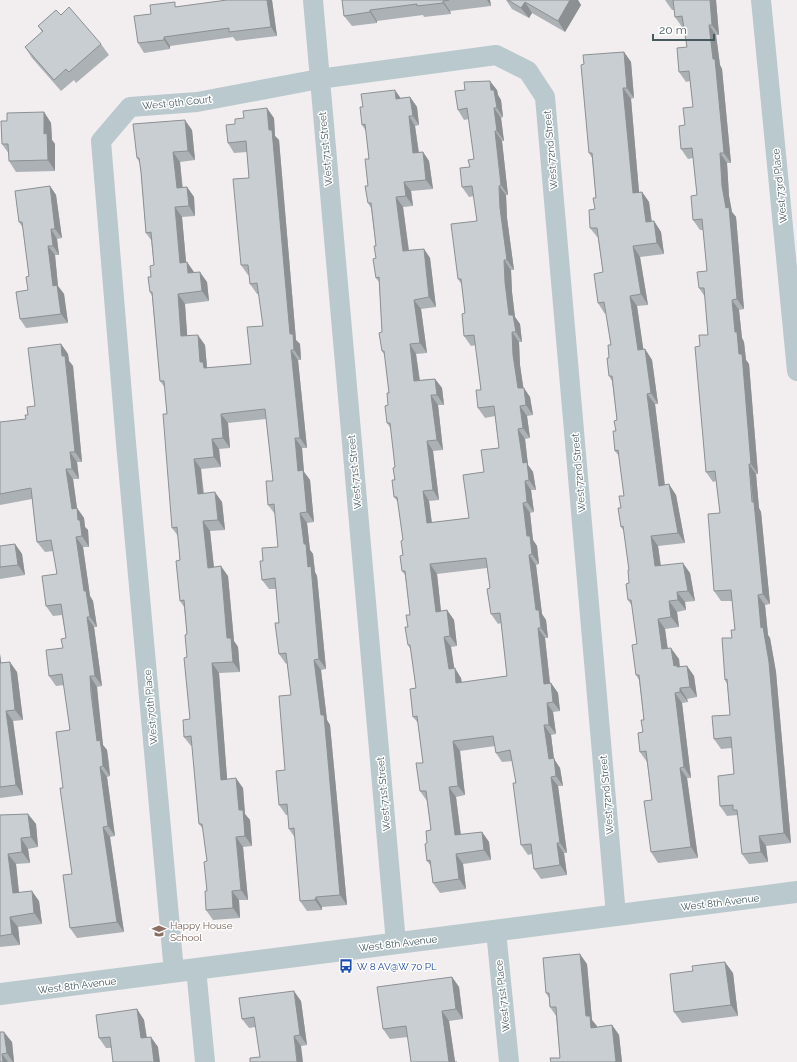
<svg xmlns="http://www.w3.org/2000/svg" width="797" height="1062" viewBox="0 0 797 1062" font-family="Raleway,sans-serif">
	<rect width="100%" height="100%" fill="#f2eeef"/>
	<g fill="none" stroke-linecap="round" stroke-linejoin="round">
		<path stroke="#b9c9cd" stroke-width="20" d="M313,0l83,943
			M761,0l36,371
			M496,931l13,131
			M196,969l9,93
			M174,972l-48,-529 -25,-302 29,-34 67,-5 122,-23 177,-24 32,16 17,26 71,818"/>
		<path stroke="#b9c9cd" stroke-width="22" d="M0,994l797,-102"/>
	</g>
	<path fill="#acb1b5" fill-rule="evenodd" d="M272,0l5,36 -41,5 -3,-4 -63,9v3l-26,4 -6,-10 13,-29 27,-7z
		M342,0h148l1,6 -41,5 1,3 -27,3 -1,-2 -46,6v2l-25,3 -8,-10z
		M506,0h72l3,5 -16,27 -33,-19 -3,5 -17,-9z
		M665,0h51l3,35h-3l4,30 2,4 9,94h-4l2,33 3,16 4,5 8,92 -5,1 3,28 2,4 2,18 3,4 9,110h-2l3,34 2,4 9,92 -5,1 3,30 2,3 6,34 15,171 -25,3 2,16 -19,2 -7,-10 -4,-37 -1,-2 -10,1 -7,-10 14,-32 -2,-26 -11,1 -7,-10 16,-24 -3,-31 -2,-4 7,-42 3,-8 -3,-29h-11l-7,-10 6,-78 -4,-32 -3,1 -7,-10 -6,-126 8,-11 -3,-38 -6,-9 8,-17 -4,-41h-3l-7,-10 4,-25 -4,-37 -5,1 -7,-10 4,-24 8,-18 -3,-26 -4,1 -7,-10 8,-25 -3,-20h-2l-7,-10 -1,-7h-2z
		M38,26l63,18 8,11 -33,28 -2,-3 -13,11 -29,-33 -7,-11 17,-15z
		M624,52l7,10 3,36 -3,1 8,93h3l7,10 3,20 2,-1 7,11 3,22 -24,3 8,48 -11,1 6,43h2l7,11 6,44h-3l10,81 11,10 9,48 -27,3 3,19 29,8 5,28 -10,1 1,8 -9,2 2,15 -14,2 3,20 11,10 1,8 7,-1 7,10 3,21 -10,2 1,3 -6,1 9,75h-4l11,80 -40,5 -7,-11 1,-52 -5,-38 -7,-10 4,-32 -5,-40 -3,-5 1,-31 -5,-38 -4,-6 1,-17v-13l-5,-39 -3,-4v-19l3,-12 -5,-40 -4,-5 1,-20 1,-11 -5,-39 -3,-5v-18l2,-13 -5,-32 -1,1 -7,-11 5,-31 -5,-34 -8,-10 5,-19 1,-11 -4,-40 -3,-5 -5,-89z
		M497,90l1,5 3,5 2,17 -2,1 3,23h-2l6,54h-2l1,23 7,52h-3l1,22 3,25 5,7 2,18h-3l1,23 3,23 7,9 3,18 -6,1 3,22 -5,1 3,26 5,7 3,18h-5l3,22 -4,1 3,27 4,6 2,18 -3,1 6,49 4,6 2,18h-3l5,45h1l7,10 2,18 -7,1 3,22 -5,1 3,24 6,9 3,18h-5l9,67h-3l3,22 -26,4 -7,-10 -2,-15 -4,1 -7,-10 -5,-62 -4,-22 -10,1 -6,-9 -1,-7 -35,5 5,44 -9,2 5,38 21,-3 7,10 2,18 -28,4 3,25 -26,4 -7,-10 -2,-17 -4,-5v-18l4,-13 -4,-29 -7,-10 3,-28 -5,-40 -5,-6 3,-29 -5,-38 -3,-5v-18l2,-12 -5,-40 -3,-4 1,-31 -5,-38 -4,-5 1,-30 -4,-38 -4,-6 2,-30 -4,-37 -3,-5v-19l-3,-50 -3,-4v-32l-5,-38 -3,-5 1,-44 -3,-28 -4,-6 1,-18 37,-9 10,-1 7,10 2,18 -4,1 4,26h4l6,9 4,28 -22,2 2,15 -10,1 6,43 15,-1 6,9 6,49 -15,2 6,44 -11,1 4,26 15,-1 7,9 2,17h-6l5,45 -10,1 6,49 -10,1 3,22 37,-5 15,-46 15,-24 -4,-32 -10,2 -7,-10 3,-18 -5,-45 -5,1 -7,-10 1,-23 -3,-28 -4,-6 19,-58 -3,-25 -5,1 -7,-10 8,-20 4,-8 -5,-40 -5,1 -6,-10zM487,568l3,20 1,26 7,10 3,-1 6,53 -45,7 -1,-5 -7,-9 -3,-22 6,-1 -3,-26 -7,-10 -6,1 -4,-37z
		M44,112l7,11 1,17 3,4v27l-39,1 -7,-11v-7l-7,-10 5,-23z
		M274,118l1,18 4,4 17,200 4,4 1,16h-3l9,88h-5l2,24 6,8 4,42 -7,1 3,27 3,4 2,18 2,4 9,93 -5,1 6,50 3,5 17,180 -25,2v3l-15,1 -7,-10 -5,-63 -6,-9 -1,-14h-2l-7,-10 6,-35 6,-75 -4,-32 -1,1 -7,-10v-31l-3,-34h-7l-7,-9 1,-19 15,-14 -3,-33 -7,-9 5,-24 -7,-62 -38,4 2,25 -11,1 2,18 -20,2 3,24 18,9 3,28 -15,1 4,36 14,9 6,65 4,6 2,25 -21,1 8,106 16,9 2,26 5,6 2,26 -9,1 5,53h-9l1,18 -27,2 -7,-10 1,-19v-30l-4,-32 -4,-5 -7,-78h-1l-7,-9 6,-18 -3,-62v-23l-3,-27 -4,-6v-41l-2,-24 -6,-8 -5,-114 -2,-26 -5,-7 -8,-85 -2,-4 1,-15 3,-12 -3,-25 -5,-7 -6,-70 -3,-5 55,-28 3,30 -15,2 3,26 4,-1 7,10 1,19 -13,1 4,45h1l7,11 13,9 2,19 -24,3 2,32 18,9 2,23 44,-4 12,-38 -4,-32h-2l-7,-10 -1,-9h-1l-7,-10 8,-87 -2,-26 -13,1 -6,-10 7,-19z
		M50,186l6,9 6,43 -5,1 2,16h-4l3,31 6,8 4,29 -42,5 -6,-9 8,-29 1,-14 -6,-48 -4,-6z
		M61,344l7,10 1,7 4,5 9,96h-5l2,17h-6l4,29 7,10 1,9 3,3 1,17h-6l7,49 3,5 4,26h-3l8,59 -5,1 1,16 5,42 4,5 2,13 1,13 -3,1 8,59 -5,1 14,95 -47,6 -7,-10 2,-54 -9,-86 7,-58 -6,-45 -8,1 -7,-10 14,-28 3,-10 -4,-23 -9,1 -7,-10 11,-32 -4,-23 -8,1 -8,-10 -5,-43 -32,6v-83l26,-3 2,-4 7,-9z
		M15,544l7,10 3,21 -25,4v-33z
		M0,654l1,9 16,9 6,48 -10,1 10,74 -23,3z
		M28,814l8,10 2,23 -10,2 2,14 -14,1 3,28 20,9 3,23 -24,3 2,18 -20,2v-132z
		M587,964l5,56 5,7 15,-2 7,10 3,27h-71l9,-4 -4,-42 -6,-9 -1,-9 -3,-5z
		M733,973l5,43 -56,7 -8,-11z
		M452,977l7,10 4,32 -14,2 6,40h2v1h-46l-3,-25 -18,2 -7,-10z
		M301,1001l6,44 -6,1 -45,-19 -7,1 -7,-9z
		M137,1009l7,11 3,17 11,10 -52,1 -7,-10z
		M0,1032l12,10 2,20h-14z"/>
	<path fill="#8c9093" d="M267,0h5l5,36 -6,-9z
		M487,0h3l1,6z
		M570,0h8l3,5 -16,27 -7,-11z
		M710,0h6l3,35 -7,-10z
		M443,1l7,10 1,3 -8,-11z
		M525,2l7,11 -3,5 -8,-10z
		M370,10l7,11v2l-7,-11z
		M709,25l7,10 4,30 2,4 9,94 -7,-10z
		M164,37l6,9v3l-6,-9z
		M624,52l7,10 3,36 -7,-10z
		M490,81l7,9 1,5 3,5 2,17 -6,-9 -6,-18z
		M623,88l8,11 9,104 -7,-10z
		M395,90l7,10 -6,-1z
		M410,97l7,10 2,18 -6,-9z
		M267,108l7,10 1,18 4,4 17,200 4,4 1,16 -7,-10 -4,-16z
		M494,108l7,10 3,23 -7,-10z
		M44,112l7,11 1,17 3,4v27l-7,-11 -4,-26z
		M409,116l6,10 5,37 -7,-10z
		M185,120l7,10 3,30 -7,-9z
		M495,131l7,10 6,54 -7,-10z
		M173,152l7,10 3,36 -6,-10z
		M423,152l6,9 4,28 -7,-9z
		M720,153l7,10 2,33 3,16 4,5 8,92 -7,-10 -15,-113z
		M404,182l7,9 2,15 -7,-10z
		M50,186l6,9 6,43 -7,-9z
		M499,186l7,9 1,23 7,52 -7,-10 -7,-52z
		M187,187l7,10 1,19 -6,-10z
		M642,192l7,10 4,31 -7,-11z
		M396,197l7,10 7,54 -7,-10z
		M175,207l7,10 5,55 -7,-9z
		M654,221l7,11 3,22 -7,-11z
		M51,229l6,10 2,16 -6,-9z
		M48,246l7,9 3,31 6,8 4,29 -7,-9 -8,-28z
		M633,246l7,11 8,48 -7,-11z
		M424,249l6,9 6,49 -7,-10z
		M504,260l7,10 1,22 3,25 5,7 2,18 -6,-10 -7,-17 -4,-33z
		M187,262l7,10 1,11 -7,-10z
		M200,272l7,10 2,19 -7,-10z
		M178,294l7,10 3,42 -7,-10z
		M630,296l7,10 8,54 -7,-10z
		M414,300l7,9 6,44 -7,-10z
		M732,300l7,10 3,28 2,4 2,18 3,4 9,110 -7,-10 -12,-110 -4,-22z
		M512,332l7,10 1,23 5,33 -7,-10 -5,-33z
		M198,335l7,10 2,22 3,5 1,6 -11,-16z
		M61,344l7,10 1,7 4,5 9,96 -7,-10z
		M410,344l6,10 5,37 -7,-10z
		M645,349l7,11 6,44 -7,-11z
		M291,350l7,10 9,88 -7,-10z
		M435,379l7,9 2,17 -7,-10z
		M524,388l6,9 3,18 -7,-10z
		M647,394l8,10 11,92 -7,-10z
		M431,395l7,10 5,45 -6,-10z
		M520,406l7,10 3,22 -7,-10z
		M221,414l7,9 2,25 -7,-10z
		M518,429l7,10 3,26 5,7 3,18 -7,-10 -6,-17z
		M295,438l7,10 2,24 6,8 4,42 -7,-10 -9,-41z
		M212,439l7,10 2,18 -7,-10z
		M427,441l6,10 6,49 -6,-10z
		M70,452l7,10 2,17 -7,-10z
		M194,459l7,10 3,35 -6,-10z
		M749,464l7,10 3,34 2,4 9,92 -7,-10z
		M66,469l7,10 4,29 7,10 1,9 3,3 1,17 -7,-11 -10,-27z
		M525,481l6,9 3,22 -7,-10z
		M669,484l7,11 9,48 -7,-10z
		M423,491l6,10 4,32 -6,-10z
		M215,492l7,10 3,28 -7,-10z
		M523,503l7,10 3,27 4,6 2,18 -7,-10 -5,-18z
		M300,513l7,10 3,27 3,4 2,18 2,4 9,93 -7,-10 -11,-92 -4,-23z
		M203,521l7,10 5,47 -7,-10z
		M651,536l7,10 4,31 -7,-11z
		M76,537l7,10 7,49 3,5 4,26 -7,-10 -6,-26z
		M15,544l7,10 3,21 -7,-10z
		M529,555l7,10 6,49 4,6 2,18 -7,-10 -5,-18z
		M683,563l7,10 5,28 -7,-10z
		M430,564l7,10 5,47 -6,-9z
		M221,566l7,10 6,65 4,6 2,25 -7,-10 -6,-24z
		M677,592l8,10 1,8 -8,-10z
		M758,595l7,10 3,30 2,3 6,34 15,171 -7,-10 -23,-205z
		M669,601l8,11 2,15 -8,-10z
		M447,610l7,10 3,26 -7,-10z
		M87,617l7,10 8,59 -7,-10z
		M658,619l7,10 4,31 -7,-11z
		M538,628l7,10 6,55 -7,-9z
		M444,637l7,10 5,32 -7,-10z
		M671,648l8,11 1,12 -6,-5z
		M0,654l3,20 -3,-4z
		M314,660l7,10 6,50 3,5 17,180 -7,-10z
		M10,662l7,10 6,48 -8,-10z
		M212,663l7,10 9,117 -7,-10z
		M687,666l7,10 3,21 -7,-10z
		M455,668l6,10 2,15 -7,-10z
		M90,676l7,11 6,58 4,5 3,26 -7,-10 -6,-25z
		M551,683l7,10 2,18 -7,-9z
		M680,688l7,11 1,3 -8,-10z
		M675,693l7,10 9,75 -7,-11z
		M547,703l6,9 3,22 -7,-9z
		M6,711l7,10 10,74 -7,-10z
		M544,725l7,10 3,24 6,9 3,18 -7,-10 -7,-17z
		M453,741l7,10 5,44 -7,-9z
		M100,767l7,10 8,59 -7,-10z
		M680,768l7,10 11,80 -7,-11z
		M551,777l7,9 9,67 -7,-10z
		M236,778l7,10 2,26 5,6 2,26 -7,-10 -6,-26z
		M449,787l7,10 6,48 -7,-10z
		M28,814l8,10 2,23 -7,-10z
		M103,827l7,10 14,95 -7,-10z
		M482,832l7,10 2,18 -7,-10z
		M759,836l7,10 2,16 -7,-10z
		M236,837l7,10 5,53 -7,-10z
		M21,838l7,11 2,14 -8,-11z
		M557,843l7,10 3,22 -7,-10z
		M8,854l8,10 4,40 -7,-11z
		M456,854l7,10 3,25 -7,-10z
		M32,891l7,10 3,23 -8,-11z
		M232,891l7,9 1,18 -7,-10z
		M316,897l6,10v3l-7,-10z
		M10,917l8,10 2,18 -8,-11z
		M580,954l7,10 5,56 5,6 1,12 -7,-10 -5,-12z
		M725,962l8,11 5,43 -7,-11z
		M452,977l7,10 4,32 -7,-10z
		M294,991l7,10 6,44 -7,-10z
		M137,1009l7,11 4,29 -7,-11z
		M442,1011l7,10 6,41h-6z
		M612,1025l7,10 3,27h-6z
		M4,1032l8,10 2,20h-1l-6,-9z
		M294,1036l7,10 2,16h-6z
		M151,1037l7,10 2,15h-6z
		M2,1054l6,8h-5z"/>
	<path fill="#c8ced2" stroke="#8c9093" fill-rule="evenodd" d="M227,0h40l4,27 -42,5v-4l-65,9v3l-26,3 -4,-27 17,-2 -1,-9 25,-3v5z
		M342,0h107l-6,1v2l-26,3v-2l-47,6v2l-26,4z
		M508,0h62l-12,21 -33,-19 -4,6z
		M673,0h37l2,25h-3l4,34h2l9,94h-4l2,33 4,22 3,-1 8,92 -5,1 3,32h2l2,22h3l9,110h-2l3,38h2l9,92 -5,1 3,33 2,-1 6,35 15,171 -25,3 2,16 -19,2 -5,-44h-4v-5l-13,1 -2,-30 16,-2 -3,-37 -17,2 -2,-23 18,-1 -3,-36 -2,1 -3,-42h10l-1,-8h4l-4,-40 -17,1 -6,-77 12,-1 -5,-42 -9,1 -11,-125 5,-1 -1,-11h9l-4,-47h-5l-2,-16 10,-1 -5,-52 -9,1 -2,-24 6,-1 -5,-47 -11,1 -2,-23 6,-1 -2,-17 10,-1 -4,-36 -10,1 -2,-24 10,-1 -5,-31 -7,1z
		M69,7l32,37 -32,28 -3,-3 -12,11 -29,-33 18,-16 -5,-5 18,-16 5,5z
		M624,52l3,36h-4l10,105 9,-1 4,30 8,-1 3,22 -24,3 8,48 -11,2 8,54 7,-1 6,44 -4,1 12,92 10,-2 9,49 -27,3 4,30 28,-3 5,28 -11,1 1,8 -9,1 2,16 -13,2 4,30 9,-1 3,18 3,-1v2l10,-1 3,21 -10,1v4l-5,1 9,74 -4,1 11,79 -40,5 -7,-51 8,-1 -6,-49 -6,1 -2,-19 5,-1 -2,-12h3l-5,-45h-3l-4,-30 5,-1 -6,-44h-3l-2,-16 3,-1 -1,-13h1l-6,-44 -2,1 -3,-19h3l-2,-12h5l-6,-46 -3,1 -2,-20h3l-2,-10 3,-1 -5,-44h-3l-2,-18h2l-1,-13h3l-7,-43 -6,1 -4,-29 9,-2 -6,-44h-7l-1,-18 6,-1 -2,-11h3l-4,-45h-3l-8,-88 3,-1 -1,-9z
		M490,81l1,9h3l3,18h-3l3,23h-2l6,54 -2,1 1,22 7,52h-3l1,22 4,33h4l3,17h-4l1,23 5,33h6l2,17 -6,1 3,22 -5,1 5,34 4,-1 2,18 -4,1 2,21 -4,1 4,33h3l2,18 -3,1 7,55h3l2,18h-3l6,56 7,-1 2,19 -6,1 2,22h-5l5,34 5,-1 2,18 -5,1 9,66h-3l3,22 -26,4 -3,-25 -10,1 -8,-62h3l-6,-33 -14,3 -3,-17 -40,5 5,45 -9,1 6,48 27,-3 2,18 -28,4 3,25 -26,4 -3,-23 -3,1 -2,-17 2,-1 -1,-12 5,-1 -5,-39h-6l-4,-28h7l-6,-47 -4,1 -3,-28 6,-1 -6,-43h-2l-3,-18h3l-2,-12h4l-5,-44h-3l-2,-15 3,-1 -2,-14 2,-1 -6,-43h-3l-2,-17h3l-2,-12 2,-1 -5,-44h-3l-2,-17 3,-1 -1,-12h2l-5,-42h-2l-3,-18 3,-1 -3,-55 -3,1 -3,-19 3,-1 -2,-12h2l-5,-43h-3l-3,-17h3l-3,-27h4l-4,-35 -3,1 -2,-18h3l-2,-13 34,-4 1,9 14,-2 3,19h-4l4,37 10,-1 3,28 -22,2 2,14 -10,1 7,54 21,-2 5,48 -15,3 6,43 -10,1 4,37 21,-2 2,16h-6l6,45 -10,1 6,49 -10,1 4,32 42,-5 -6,-43 21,-3 -3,-22 18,-2 -5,-42 -16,2 -2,-18h5l-7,-55 -10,1 -2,-22 3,-1 -4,-34h-3l-7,-55 26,-3 -5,-35 -10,1 -2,-19 10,-1 -2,-7 6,-1 -7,-51 -9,2 -3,-19 10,-1 -1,-8zM486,558l4,30 -3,1 4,25 9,-1 7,63 -51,7 -1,-15 -6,1 -5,-32 6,-1 -3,-26 -11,2 -6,-48z
		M267,108l2,22h3l18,204h3l1,16h-3l9,88h-5l3,33 5,-1 4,42 -7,1 4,31h2l2,23 3,-1 8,93 -5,1 7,55h3l16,180 -24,2 -1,3 -15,1 -6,-73 -5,1 -2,-25 -8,1 -3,-34 9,-1 -6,-74 12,-1 -5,-42 -7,1 -4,-31h4l-4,-45 -13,2 -2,-19h3l-1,-13 16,-1 -4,-43 -6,1 -2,-24h7l-8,-72 -44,5 2,24 -11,1 2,18 -20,2 4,35 17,-2 3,28 -15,1 5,47 13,-2 6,72h4l2,24 -21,1 9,117 15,-2 3,32h4l2,26 -9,1 5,53 -9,1 1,17 -27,2 -1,-19h2l-3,-29 3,-1 -5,-37h-3l-8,-88 -7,1 -1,-17 7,-1 -6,-61 3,-1 -2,-22 2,-1 -3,-34 -4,1 -4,-40 4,-1 -3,-33 -5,1 -9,-114h4l-3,-33h-4l-8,-89h-2l-2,-15h3l-1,-11 4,-1 -3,-33 -5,1 -5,-61 -2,-14h-2l-4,-34 52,-4 3,31 -15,1 4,36 10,-1 2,19 -14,1 5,56 7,-1 1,11 12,-1 2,19 -24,3 3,42 17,-1 2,27h3l1,6 47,-4 -4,-37 16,-1 -6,-43 -7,1 -2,-19h-7l-8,-86 16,-1 -3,-37 -18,2 -2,-18 9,-1v-5l9,-1 -1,-7z
		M44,112v22l3,-1 1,27 -39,1 -1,-17h-6l-1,-23h6v-8z
		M50,186l5,43h-4l2,17h-5l5,40 4,-1 4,29 -41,5 -4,-27 12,-2 -2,-13 3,-1 -7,-54h-3l-4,-31z
		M61,344l1,12h3l10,96h-5l2,17h-6l6,40 5,-1 1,12h2l2,16 -6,1 8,54h2l4,26h-3l8,59h-5l1,17 6,48 3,-1 2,13 1,13 -3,1 8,59 -5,1 14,95 -47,6 -7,-53 9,-1 -12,-86h3l-7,-56 14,-2 -8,-56 -13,2 -3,-26 17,-2 -2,-9 5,-1 -5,-34 -15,2 -4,-30 15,-2 -6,-34 -14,2 -6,-54 -31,6v-72l26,-3 -1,-4h3l-1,-8 8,-1 -7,-58z
		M15,544l3,21 -18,2v-21z
		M10,662l5,48 -9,1 10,74 -16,2v-124z
		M28,814l3,23 -10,1 1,14 -14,2 5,39 19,-2 2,22 -24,4 2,17 -12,2v-121z
		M580,954l6,62h4l1,12 21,-3 4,37h-65l-1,-4h10l-4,-51h-6l-1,-14h-3l-3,-35z
		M725,962l6,43 -57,7 -4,-38 23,-3 -1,-5z
		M452,977l4,32 -14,2 7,51h-38l-5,-36 -23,3 -6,-42z
		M294,991l6,44 -6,1 3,26h-47v-4l10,-1 -6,-40 -12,2 -3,-21z
		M137,1009l4,29 10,-1 3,25h-41l-3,-25 -11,1 -3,-23z
		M0,1032h4l3,21 -5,1 1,8h-3z"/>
	<defs>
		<symbol id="school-bare" viewBox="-9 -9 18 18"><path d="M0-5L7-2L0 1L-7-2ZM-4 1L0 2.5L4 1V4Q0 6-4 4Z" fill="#8d6e63" stroke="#fff" stroke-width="2.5" paint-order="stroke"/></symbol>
		<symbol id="bus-bare" viewBox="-9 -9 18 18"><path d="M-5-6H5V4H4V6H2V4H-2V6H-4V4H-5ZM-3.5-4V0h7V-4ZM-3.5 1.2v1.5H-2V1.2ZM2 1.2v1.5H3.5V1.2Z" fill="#1a4fb4" stroke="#fff" stroke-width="2.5" paint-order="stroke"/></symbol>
	</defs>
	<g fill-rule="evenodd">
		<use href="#school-bare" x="149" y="921" width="20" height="20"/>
		<use href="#bus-bare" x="336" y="956" width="20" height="20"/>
	</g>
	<g text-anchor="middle" stroke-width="3" stroke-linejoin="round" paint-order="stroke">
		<g font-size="10" fill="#45595e" stroke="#fff">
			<text transform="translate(177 102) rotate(-6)" y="4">West 9th Court</text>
			<text transform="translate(325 149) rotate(-95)" y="4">West 71st Street</text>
			<text transform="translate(550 150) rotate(-95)" y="4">West 72nd Street</text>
			<text transform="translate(779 186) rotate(-96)" y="4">West 73rd Place</text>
			<text transform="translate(354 472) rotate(-95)" y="4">West 71st Street</text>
			<text transform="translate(578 473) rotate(-95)" y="4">West 72nd Street</text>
			<text transform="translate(150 707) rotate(-95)" y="4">West 70th Place</text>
			<text transform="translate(383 794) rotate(-95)" y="4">West 71st Street</text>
			<text transform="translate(606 795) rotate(-95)" y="4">West 72nd Street</text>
			<text transform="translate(720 902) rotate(-7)" y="4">West 8th Avenue</text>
			<text transform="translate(398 943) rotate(-7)" y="4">West 8th Avenue</text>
			<text transform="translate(77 985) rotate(-7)" y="4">West 8th Avenue</text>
			<text transform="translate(502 996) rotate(-96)" y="4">West 71st Place</text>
		</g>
		<g font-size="10" fill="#785e54" stroke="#fff" text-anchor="start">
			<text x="170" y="929">Happy House<tspan x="170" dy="12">School</tspan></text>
		</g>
		<g font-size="10" fill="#164399" stroke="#fff" text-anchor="start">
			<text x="357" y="970">W 8 AV@W 70 PL</text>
		</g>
	</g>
	<path d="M653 34v6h61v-6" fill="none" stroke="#45595e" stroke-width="2"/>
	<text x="659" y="34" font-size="12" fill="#45595e" stroke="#ffffff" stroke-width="3" paint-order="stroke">20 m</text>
</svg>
